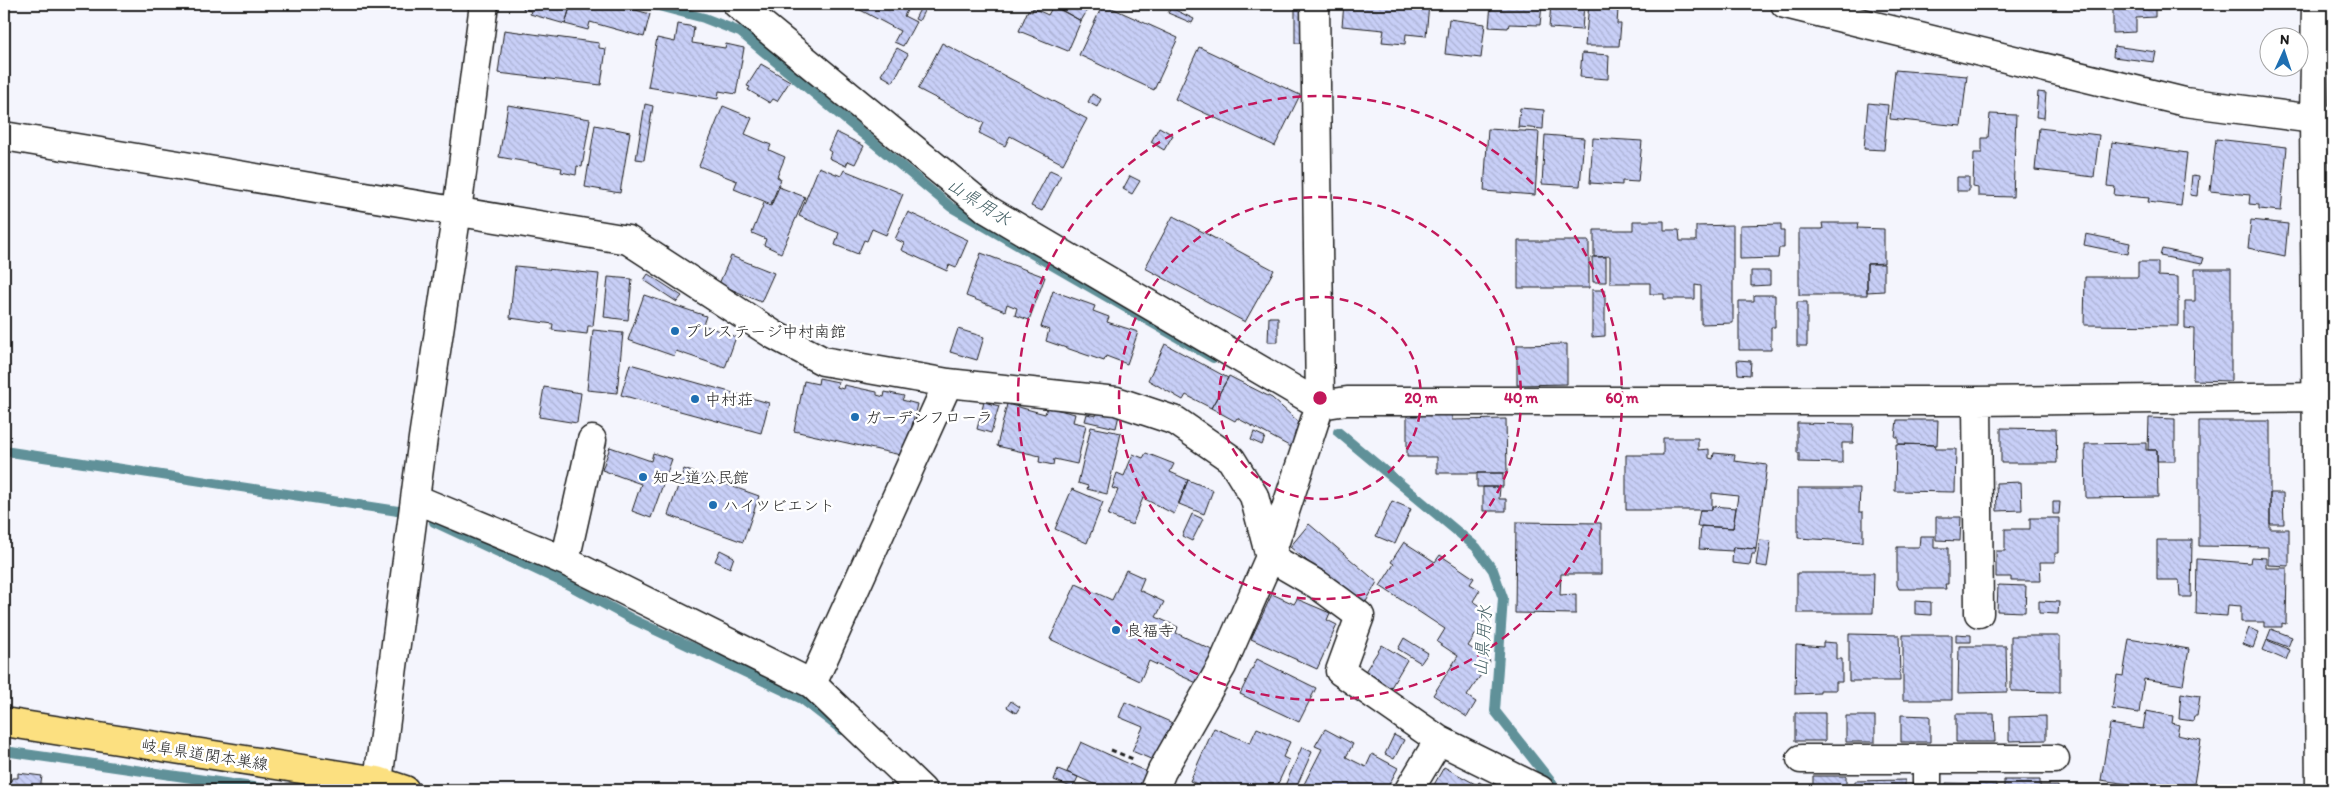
<svg xmlns="http://www.w3.org/2000/svg" width="2337" height="794" viewBox="0 0 2337 794" font-family="Itim,'Klee One',sans-serif">
	<defs>
		<pattern id="building-back-hatch" width="6" height="6" patternUnits="userSpaceOnUse" patternTransform="scale(1.25)"><rect width="6" height="6" fill="#c8cff7"/><path d="M-1 5l2 2M0 0l6 6M5-1l2 2" fill="none" stroke="#abb1d3"/></pattern>
	</defs>
	<rect width="100%" height="100%" fill="#f4f5fd"/>
	<filter id="ink" filterUnits="userSpaceOnUse"><feTurbulence type="fractalNoise" baseFrequency=".02" numOctaves="2"/><feDisplacementMap in="SourceGraphic" scale="10" xChannelSelector="R" yChannelSelector="G"/><feConvolveMatrix kernelMatrix="1 2 1 2 8 2 1 2 1" color-interpolation-filters="sRGB"/></filter>
	<g filter="url(#ink)">
		<g fill="none" stroke-linecap="round" stroke-linejoin="round">
			<path stroke="#619199" stroke-width="10" d="M651,4l53,14 36,14 211,175 262,151
				M1338,432l138,115 17,23 10,28 -8,113 57,72
				M4,451l394,60
				M434,522l137,64 61,33 170,80 40,31
				M4,751l270,39"/>
		</g>
		<path fill="url(#building-back-hatch)" stroke="#1c1c1c" d="M525,4h46l-6,20 -35,-10 1,-3 -8,-2z
			M571,4h43l36,10 -6,23 -54,-15 -2,8 -23,-6z
			M849,4h58l3,1 -6,11 12,6 -13,24 -9,-4 6,-11z
			M1051,4h40l-10,17z
			M1103,4l75,34 -24,52 -75,-35z
			M1344,4h85l-3,32 -20,-2 -1,10 -23,-2 2,-12 -42,-4z
			M1491,4h51l-2,21 -31,-1 -1,4 -19,-1z
			M1551,4h33l-2,26 -33,-2z
			M1589,4h33v6l-4,-1 -1,15h4l-2,22h-34z
			M2113,4h42v13l-19,1v14l-23,1z
			M1053,6l28,15 -13,30 -49,-20 9,-21 4,2 1,-4 15,7z
			M921,7l4,2 -6,12 -4,-2z
			M1171,8l23,11 -2,4 -24,-10z
			M1295,9h9v34h-9z
			M1449,19l36,5 -4,34 -36,-4z
			M678,24l16,3 -2,16 33,5 1,-4 18,4 -8,46 -17,-3 -1,8 -70,-12 9,-49 18,4z
			M504,30l95,13v5l7,1 -5,36 -103,-12z
			M942,43l145,76 -24,45 -53,-28 -5,10 -26,-13 5,-10 -66,-34z
			M2114,46l42,6 -2,10 -41,-5z
			M1199,47l101,48 -25,51 -100,-47z
			M897,48l11,6 -15,28 -12,-7z
			M1582,53l27,2 -1,24 -28,-2z
			M761,64l29,17 -13,20 -4,-2 -3,4 -22,-13 2,-3 -3,-1z
			M1895,70l72,6 -6,50 -71,-7z
			M2038,92l8,1 -2,25 -8,-1z
			M1092,94l9,5 -4,8 -9,-5z
			M1868,103l20,2 -4,45 -20,-1z
			M645,104l8,2 -9,54 -8,-1z
			M508,105l82,14 -8,48 -5,-1 -1,9 -15,-3 1,-4 -63,-11z
			M723,106l29,12 -7,16 26,11 -2,5 16,7 -8,20 4,2 -10,25 -37,-15 3,-8 -38,-15z
			M1520,108l24,2 -1,19 -25,-2z
			M1990,114l26,1 -3,82 -35,-1v-8l-5,-1 1,-34h8v-15h6z
			M595,125l35,7 -10,61 -35,-6z
			M1159,127l14,8 -9,15 -13,-8z
			M2039,128l60,7 -5,42 -59,-7z
			M1488,129l51,3 -4,63 -51,-4z
			M836,132l28,14 -9,18 -7,-3 -2,5 -17,-8 2,-6 -3,-2z
			M1545,135l39,3 -4,48 -38,-2z
			M1593,138l49,3 -4,41 -16,-1v4l-32,-2z
			M2216,139l71,8 -6,64 -22,-2v-4l-10,-1 1,-9 -40,-4z
			M2112,142l75,11 -6,53 -33,-4 1,-4 -35,-3 1,-8 -8,-1z
			M819,167l22,9 3,-6 59,24 -17,41 -14,-6 -5,12 -3,-1 -6,14 -23,-9 4,-12 -40,-17z
			M1050,170l11,5 -19,36 -11,-5z
			M2192,175l7,1 -2,20 -7,-1z
			M1130,176l10,5 -8,13 -9,-5z
			M1957,177h12v14h-12z
			M779,187l26,10 -24,56 -17,-8 2,-6 -14,-6 12,-30 7,3z
			M908,212l60,28 -12,28 -7,-3 -2,6 -46,-21 3,-7 -9,-4z
			M1173,216l101,54 -29,52 -100,-54z
			M2251,220l37,4 -3,32 -37,-8z
			M1633,221h31v9h15l1,11h16v-15l37,-1v98l-32,1v-38l-6,-1v14h-31v-5h-14v-11h-40v-27l-16,1v-27h39z
			M1822,223h36l-1,5 27,1v34l-17,1v31h-68v-66h24z
			M1781,224v7h3v17h-5l-1,10 -38,1v-34z
			M2086,234l44,9 -2,11 -44,-9z
			M1518,241h71v47h-71z
			M2162,249l42,9 -2,6 -42,-8z
			M981,253l64,24 -16,43 -14,-5 2,-7 -10,-4 -2,7 -39,-15z
			M731,256l43,17 -13,29 -42,-18z
			M1592,257h14v25h-13z
			M2138,262h20v14l20,1v49l-94,-1 1,-48h53z
			M1867,264h17v27l-17,1z
			M515,266l84,8 -6,52h-5l-1,8 -35,-4 1,-6 -43,-6z
			M2195,269h36v112l-38,-1 1,-51 -9,-1v-27h10z
			M1751,271h19v14l-19,1z
			M648,274l34,22 -5,6 -33,-22z
			M608,277l24,2 -4,41 -24,-3z
			M1592,290h13v46l-13,1z
			M1053,291l42,15 -2,5 16,6 -2,5 31,10 -11,32 -21,-8 -2,5 -58,-20 3,-11 -8,-3z
			M644,295l62,21 -3,9 33,12 -11,31 -49,-17 -2,5 -46,-16z
			M1754,295h21v32h-4v23h-32v-49h15z
			M1797,302h10v44h-10z
			M1269,317h9v25h-10z
			M958,329l26,8 -7,23 -27,-8z
			M593,330l30,3 -6,60 -30,-3z
			M1165,344l63,34 -17,30 -25,-13 -3,5 -35,-20z
			M1567,344v40l-50,1v-40z
			M1737,360l14,1 -1,14 -12,-1z
			M630,364l139,39 -8,30 -140,-38z
			M1229,376l43,22 30,27 -11,22 -54,-29 -2,3 -24,-13z
			M819,378l19,4 -1,5 6,2 1,-4 33,7v3l7,2 1,-5 19,4 -2,4 15,4 -12,52 -111,-25 10,-50 14,3z
			M544,387l37,6 -4,30 -38,-6z
			M984,402l15,4 -8,27 -14,-4z
			M1007,404l38,10 2,-7 28,7 -2,8 13,3 -9,39 -23,-5 -1,6 -14,-3 1,-6 -43,-10z
			M1097,410l22,5 -3,13 -31,-7 2,-7 9,2z
			M1452,414v6l54,-1 1,54h-70v-16h-30v-42z
			M2149,418l26,1v42h-18v-11h-9z
			M1897,420h41l-1,25 -39,-1v-7h-3z
			M2199,421h71v108h19v37l-21,-1v-18l-69,-1z
			M1797,423l57,1 -1,19h-11v20l-43,-1v-9h-2z
			M1091,427l30,6 -14,61 -20,-5 1,-3 -10,-3z
			M2001,428l55,1 1,34h-56z
			M1254,432l11,5 -3,8 -11,-5z
			M1663,438h35v12l11,-1v9l4,1 1,-6 21,2 -1,6 33,4 -11,84 -23,-2 -1,4 -33,-2 2,-23 32,2 5,-32 -26,-3v17h-86v-55h37z
			M2146,443v7h11l1,47 -72,1 -1,-54z
			M1896,444l39,1 1,4h20l-1,43 -60,-1z
			M610,447l41,14 2,-8 19,6 -21,59 -19,-7 9,-27 -39,-14z
			M1146,453l28,11 -4,8 18,8 -14,34 -31,-16 -11,27 -24,-10 10,-25 -6,-2 5,-15 7,3 9,-22 10,4z
			M684,469l75,27 -16,46 -75,-27z
			M1477,473h26v14h-26z
			M1188,480l25,10 -9,24 -25,-10z
			M2021,482l1,28 -25,1 -1,-28z
			M1483,487h17l-1,12h7v12h-23z
			M1798,488h62l-1,24h4v30l-65,-4z
			M1072,489l31,13 -16,41 -32,-14z
			M2270,493h13l1,31h-14z
			M1392,501l19,8 -16,35 -19,-8z
			M2053,502h7l-1,12h-6z
			M1712,506l24,2 -3,20 -36,-2 3,-16h12z
			M1192,514l11,5 -11,22 -10,-5z
			M1936,517h25l-1,24 -24,-1z
			M2030,518h29v35h-4v9h-15l1,19h-30v-4h-15v-26h9v-22h25z
			M1516,522l85,1v51h-40l-1,21 16,-1v20l-61,-1z
			M1309,524l68,58 -14,25 -73,-60z
			M1920,536h14v12h14v36h-3l1,5h-47l-2,-4v-38h22z
			M1760,540l11,1 -4,26 -11,-2z
			M2157,540h35l-1,57h-11l-1,-17h-22z
			M1404,542l31,20 5,-7 34,23 -4,6 10,6 -7,11 17,11 -22,34 22,15 -23,35 9,6 -9,15 -34,-22 25,-39 -21,-14 8,-13 -65,-43 14,-22 -3,-2z
			M1733,547l23,2 -1,5h-3l-2,11 -18,-2z
			M720,550l14,7 -4,11 -15,-7z
			M2251,557l15,1v10h21l-1,56 -4,-1v4h-18v-5h-23v-16l-13,-1 -1,11 -31,-2 1,-55 53,4z
			M1126,570l18,8 -5,12 25,12 -8,15 22,10 -2,6 40,19 -15,33 -52,-24 -9,20 -90,-42 26,-55 36,16z
			M1797,573h77l-1,40h-76z
			M1998,585l28,1 -1,26 -28,-1z
			M1272,594l22,10 3,-5 33,14 -3,7 10,5 -20,44 -66,-30z
			M1915,601l16,1v13l-16,-1z
			M2039,601l20,1 -1,12 -19,-1z
			M2249,628l10,4 -6,16 -10,-4z
			M2271,629l21,8 -4,10 -21,-8z
			M1849,634l50,1 1,46h-51z
			M1956,634l15,1v7h-15z
			M1903,635h49v65h-49z
			M2011,636h49v56l-49,-1z
			M1404,638l24,15 -7,10 -23,-14z
			M2129,639l60,10 -6,36 -39,-6 -5,34 -27,-4 5,-34 6,1z
			M2267,640l23,10 -4,10 -23,-10z
			M1823,642l13,1v16h6v23h-6v8h-16v3l-25,1 1,-49 27,2z
			M1382,645l25,15 -17,29 -26,-16z
			M1959,646h47l1,46 -49,1z
			M1257,659l59,29 -17,34 -59,-28z
			M2181,693l19,3 -3,20h-3l-1,5 -14,-2z
			M1011,701l9,6 -4,6 -9,-6z
			M1125,702l52,23 -17,38 -28,-12 11,-24 -24,-10z
			M2146,711l27,5 -1,7 7,2 -2,10 24,5 -8,50h-26l-66,-10 9,-56 33,5z
			M1795,713h30v28h-30z
			M1956,714h38l1,28h-39z
			M1901,715l29,1v26h-29z
			M1846,716h29v26h-29z
			M2046,716v24l-37,1v-24z
			M1214,728l36,15 7,-15 33,14 -7,15 6,3 -14,30h-65l-20,-9z
			M1325,729l28,15 -7,13 20,10 6,-13 26,14 -12,22h-85l21,-41 -7,-3z
			M1394,735l10,5 -10,19 -9,-5z
			M1081,742l66,30 -9,18h-31l-40,-18z
			M1302,747l10,5 -17,38h-12z
			M1444,767l33,18 2,-3 14,8h-62z
			M1058,769l20,8 -5,11 -19,-8z
			M18,773l24,3 -2,14h-36v-9h7l1,-3h6z
			M1813,776h33v14h-33z
			M1905,780v10h-50v-9z
			M2004,780h36v6h18v4h-54z
			M1946,783l50,1v6h-50z"/>
		<g fill="none" stroke-linecap="round" stroke-linejoin="round">
			<defs>
				<path id="minor" d="M737,4l251,206 332,195 27,-4h630l356,-4
					M1785,4l400,98 129,17 19,1
					M4,136l624,104 146,95 49,26 125,22 168,18 60,20 55,38 23,37 16,61 48,28 42,31 -20,55 99,69 101,50
					M1977,401l2,212
					M416,499l149,62 247,123 110,106
					M565,561l27,-121
					M812,684l136,-301
					M1801,759h254
					M1927,759v31
					M378,781l45,-343 34,-227 27,-207
					M1154,790l8,-19 60,-105 48,-109 50,-152 -5,-401
					M1409,790l30,-50"/>
				<path id="tertiary" d="M2316,4l-2,115 6,671"/>
				<path id="primary" d="M4,722l374,59 27,9"/>
			</defs>
			<use href="#minor" stroke="#1c1c1c" stroke-width="31"/>
			<use href="#tertiary" stroke="#1c1c1c" stroke-width="31"/>
			<use href="#primary" stroke="#1c1c1c" stroke-width="31"/>
			<path stroke="#1c1c1c" stroke-width="3" stroke-dasharray="5 4" stroke-linecap="butt" d="M1111,750l22,9"/>
			<use href="#minor" stroke="#fff" stroke-width="28"/>
			<use href="#tertiary" stroke="#fff" stroke-width="28"/>
			<use href="#primary" stroke="#fce080" stroke-width="28"/>
		</g>
	</g>
	<g fill="none" stroke="#c2185b" stroke-width="2.5" stroke-dasharray="9 6">
		<circle cx="1320" cy="398" r="101"/>
		<circle cx="1320" cy="398" r="201"/>
		<circle cx="1320" cy="398" r="302"/>
	</g>
	<g fill="#1f6fb2" stroke="#fff" stroke-width="2">
		<circle cx="675" cy="331" r="5"/>
		<circle cx="695" cy="399" r="5"/>
		<circle cx="855" cy="417" r="5"/>
		<circle cx="643" cy="477" r="5"/>
		<circle cx="713" cy="505" r="5"/>
		<circle cx="1116" cy="630" r="5"/>
	</g>
	<g text-anchor="middle" stroke-width="5" stroke-linejoin="round" paint-order="stroke">
		<g font-size="16" fill="#1c1c1c" stroke="#fff" text-anchor="start">
			<text x="685" y="337">プレステージ中村南館</text>
			<text x="705" y="405">中村荘</text>
			<text x="865" y="423">ガーデンフローラ</text>
			<text x="653" y="483">知之道公民館</text>
			<text x="723" y="511">ハイツビエント</text>
			<text x="1126" y="636">良福寺</text>
		</g>
		<g font-size="16" fill="#1c1c1c" stroke="#fff">
			<text transform="translate(205 754) rotate(9)" y="6">岐阜県道関本巣線</text>
		</g>
		<g font-size="18" font-style="italic" fill="#446065" stroke="#fff">
			<text transform="translate(979 202) rotate(33)" y="6">山県用水</text>
			<text transform="translate(1483 641) rotate(-86)" y="6">山県用水</text>
		</g>
	</g>
	<circle cx="1320" cy="398" r="8" fill="#c2185b" stroke="#fff" stroke-width="2.5"/>
	<g font-size="15" text-anchor="middle" font-weight="bold" fill="#c2185b" stroke="#fff" stroke-width="5" stroke-linejoin="round" paint-order="stroke">
		<text x="1421" y="403">20 m</text>
		<text x="1521" y="403">40 m</text>
		<text x="1622" y="403">60 m</text>
	</g>
	<rect width="2337" height="794" fill="none" stroke="#fff" stroke-width="20"/>
	<rect x="10" y="10" width="2317" height="774" fill="none" stroke="#1c1c1c" stroke-width="2" filter="url(#ink)"/>
	<g transform="translate(2284 52) rotate(3)"><circle r="24" fill="#ffffff" stroke="#a4a4a4"/>
	<path d="M0-4L9 19L0 12L-9 19Z" fill="#1f6fb2"/>
	<text y="-8" font-size="14" font-weight="bold" text-anchor="middle" fill="#1c1c1c">N</text>
	</g>
</svg>
